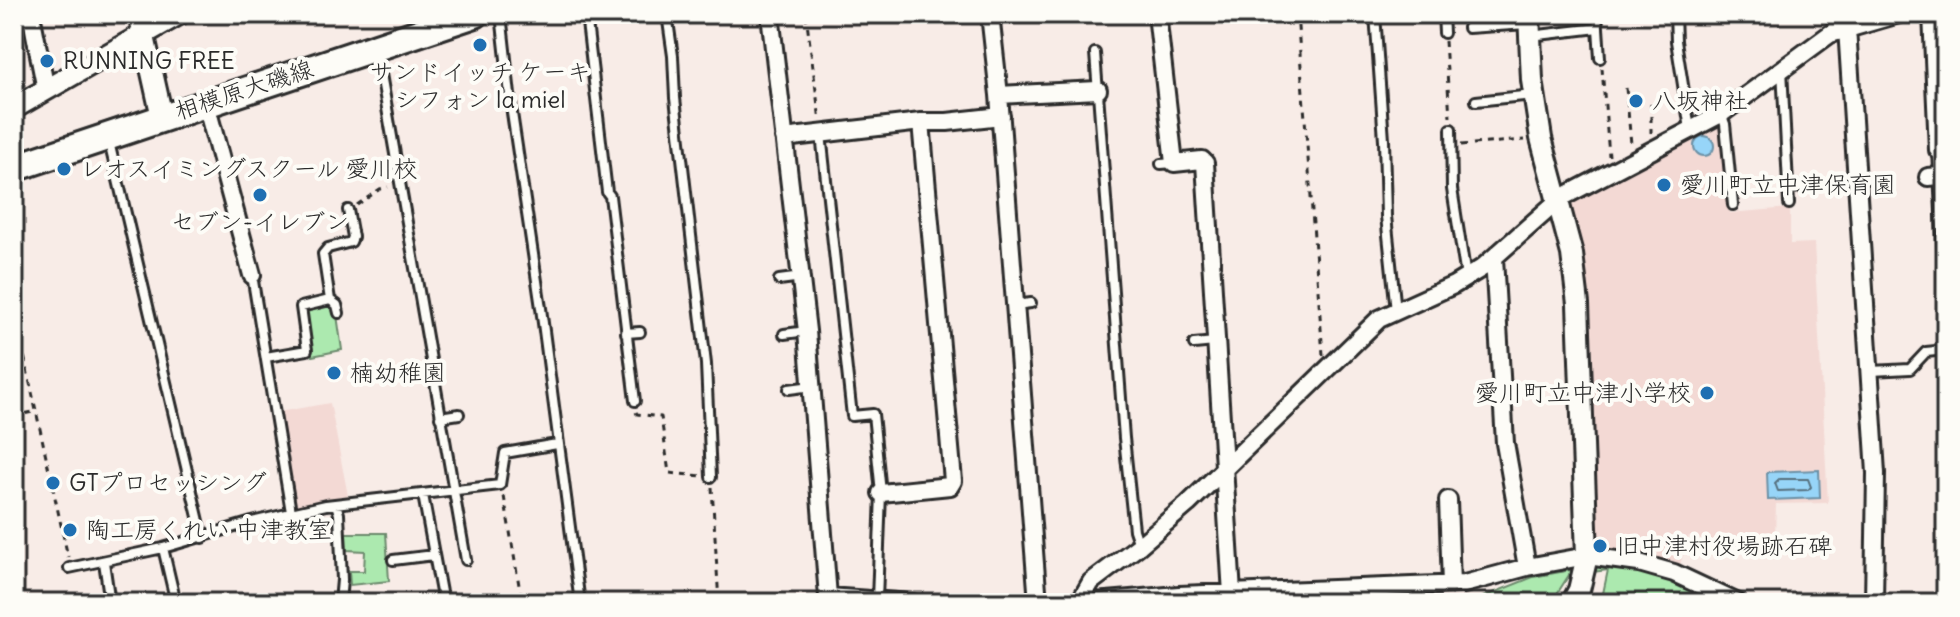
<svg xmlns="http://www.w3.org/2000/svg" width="1960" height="617" viewBox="0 0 1960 617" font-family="Delius,'Klee One',sans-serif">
	<rect width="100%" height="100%" fill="#f8ece7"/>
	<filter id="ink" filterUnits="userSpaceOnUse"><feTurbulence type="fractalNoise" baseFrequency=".0125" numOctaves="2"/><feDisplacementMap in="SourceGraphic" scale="16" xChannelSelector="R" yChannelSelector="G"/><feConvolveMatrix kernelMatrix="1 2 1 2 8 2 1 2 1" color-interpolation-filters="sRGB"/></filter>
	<g filter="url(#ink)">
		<path fill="#f3d9d4" d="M885,14h87l-57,9 -1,-8 -29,4z
			M1714,126l7,3 9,84 60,-5v36l24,-1 14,260 -52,1 -1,32 -26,-1 -3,14 -57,-13 -10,32 -30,-11 -1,-3 -36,-5 -14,-16 -10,-249 -9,-50 -9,-31 64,-37z
			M330,403l19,98 -51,6 -3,-1 -17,-94z"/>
		<path fill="#ace9af" stroke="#6c8a6d" stroke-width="2" d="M327,304l9,4 6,42 -30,6 -9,-40 3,-7z
			M346,533h40l3,48 -39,4 -1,-14h15l1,-20 -18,-1z
			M1609,563l64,17 51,23h-123l7,-33 -39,5 -18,28h-71l3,-6 50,-20z"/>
		<path fill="#97d5f8" stroke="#6c91a6" stroke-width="2" d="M1694 146a10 10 0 1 1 20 0a10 10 0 1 1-20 0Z
			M1819,470l1,28 -52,2 -1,-28z"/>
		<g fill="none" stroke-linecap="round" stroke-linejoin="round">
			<path stroke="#566f7d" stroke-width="2" d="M1779,479h29l3,8 -3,3 -30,1 -3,-8z"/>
			<defs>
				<path id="service" d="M501,14l11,99 29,195 39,295
					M586,14l21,178 3,4 25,205
					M667,14l6,42 2,42 31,266 5,113
					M1375,14l9,126 2,76 10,95
					M1443,14l1,19
					M1597,14l1,14
					M1675,14l1,27 14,88
					M1468,28l59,-4
					M1530,36l68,-8 2,30
					M377,51l89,509
					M1095,53l29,385 10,92 5,15
					M1782,69l7,135
					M1476,101l57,-6
					M1721,114l4,10 8,81
					M1451,129l1,60 14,88
					M821,134l31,282 21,-2 8,79 -4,107
					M109,142l94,396
					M1938,150l8,164
					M1161,164l13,-1
					M1789,188l14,-1
					M252,275l39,237
					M779,280l23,-3
					M330,300l7,5 2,8
					M1015,305l16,-2
					M626,333l14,-1
					M784,334l23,-3
					M1194,344l21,-2
					M266,357l41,-7 -6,-43 29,-7 -7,-46 5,-6 23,-6 2,-5 -5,-27
					M1871,371l39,-2 16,-17 20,-2
					M789,389l23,-3
					M440,417l19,-3
					M423,495l20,108
					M336,504l3,10 3,66 -2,22
					M163,548l13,55
					M393,560l41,-5
					M104,562l6,41
					M69,568l94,-20 89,-26 74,-17 174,-20 5,-32 52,-9"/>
				<path id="minor" d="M31,14l15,76
					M770,14l37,317 21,266 84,6
					M990,14l9,81 39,508
					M1157,14l17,149 28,-3 3,3 27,431
					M1836,14l1,17
					M1932,14l6,136
					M1847,28l29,445 -2,130
					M999,95l99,-5
					M206,104l46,171
					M784,138l137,-16h26l54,-6
					M1928,177l12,-1
					M1494,258l11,185 22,124
					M881,493l69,-7 3,-5 -32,-359
					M1448,500l3,85
					M1079,603l12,-21 49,-37 48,-41 191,-185 75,-34 28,-17 79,-70 160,-84 109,-80 69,-20
					M1082,603l97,-8 285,-11 63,-17 60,-11 52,7 35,10 64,30"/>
				<path id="tertiary" d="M139,14l23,103
					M1529,14l3,66 9,58 31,116 6,50 9,252 -8,34 -7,13
					M14,108l165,-94"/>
				<path id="primary" d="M14,168l461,-154"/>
			</defs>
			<use href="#service" stroke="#2b2b2b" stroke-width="14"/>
			<use href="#minor" stroke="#2b2b2b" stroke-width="22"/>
			<use href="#tertiary" stroke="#2b2b2b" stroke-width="26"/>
			<use href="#primary" stroke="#2b2b2b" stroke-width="32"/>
			<path stroke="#2b2b2b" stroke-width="3" stroke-dasharray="6 6" stroke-linecap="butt" d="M806,14l14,107
				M1297,14l26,341
				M1445,41l5,76
				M1602,68l7,88
				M1626,88l5,56
				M1651,104v29
				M1461,145l64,-5
				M357,205l23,-16 8,-2
				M14,310l54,247
				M636,412l1,2 24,3 8,56 33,3
				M14,416l23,-5
				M712,487l7,116
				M504,496l18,107"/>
			<use href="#service" stroke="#fdfcf7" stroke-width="8"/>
			<use href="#minor" stroke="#fdfcf7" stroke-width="16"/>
			<use href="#tertiary" stroke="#fdfcf7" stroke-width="20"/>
			<use href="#primary" stroke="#fdfcf7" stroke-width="26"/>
		</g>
	</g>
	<g fill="#1f6fb2" stroke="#fdfcf7" stroke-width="3">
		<circle cx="480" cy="45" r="8"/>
		<circle cx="47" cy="61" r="8"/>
		<circle cx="1636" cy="101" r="8"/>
		<circle cx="64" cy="169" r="8"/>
		<circle cx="1664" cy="185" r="8"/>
		<circle cx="260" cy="195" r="8"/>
		<circle cx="334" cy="373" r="8"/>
		<circle cx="1707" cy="393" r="8"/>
		<circle cx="53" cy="483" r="8"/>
		<circle cx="70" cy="530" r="8"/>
		<circle cx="1600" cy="546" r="8"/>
	</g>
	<g text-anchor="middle" stroke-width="8" stroke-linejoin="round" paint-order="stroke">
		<g font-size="24" fill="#2b2b2b" stroke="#fdfcf7" text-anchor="start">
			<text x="63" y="69">RUNNING FREE</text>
			<text x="480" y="80" text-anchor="middle">サンドイッチ ケーキ<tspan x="480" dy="28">シフォン la miel</tspan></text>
			<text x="1652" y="109">八坂神社</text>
			<text x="80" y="177">レオスイミングスクール 愛川校</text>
			<text x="1680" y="193">愛川町立中津保育園</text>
			<text x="260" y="230" text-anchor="middle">セブン-イレブン</text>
			<text x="350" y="381">楠幼稚園</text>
			<text x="1691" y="401" text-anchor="end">愛川町立中津小学校</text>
			<text x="69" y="491">GTプロセッシング</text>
			<text x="86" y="538">陶工房くれい 中津教室</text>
			<text x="1616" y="554">旧中津村役場跡石碑</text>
		</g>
		<g font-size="24" fill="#2b2b2b" stroke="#fdfcf7">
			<text transform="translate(244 90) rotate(-18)" y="8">相模原大磯線</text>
		</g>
	</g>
	<rect width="1960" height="617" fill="none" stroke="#fdfcf7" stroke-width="48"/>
	<rect x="24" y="24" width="1912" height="569" fill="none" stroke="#2b2b2b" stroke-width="3" filter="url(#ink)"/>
</svg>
